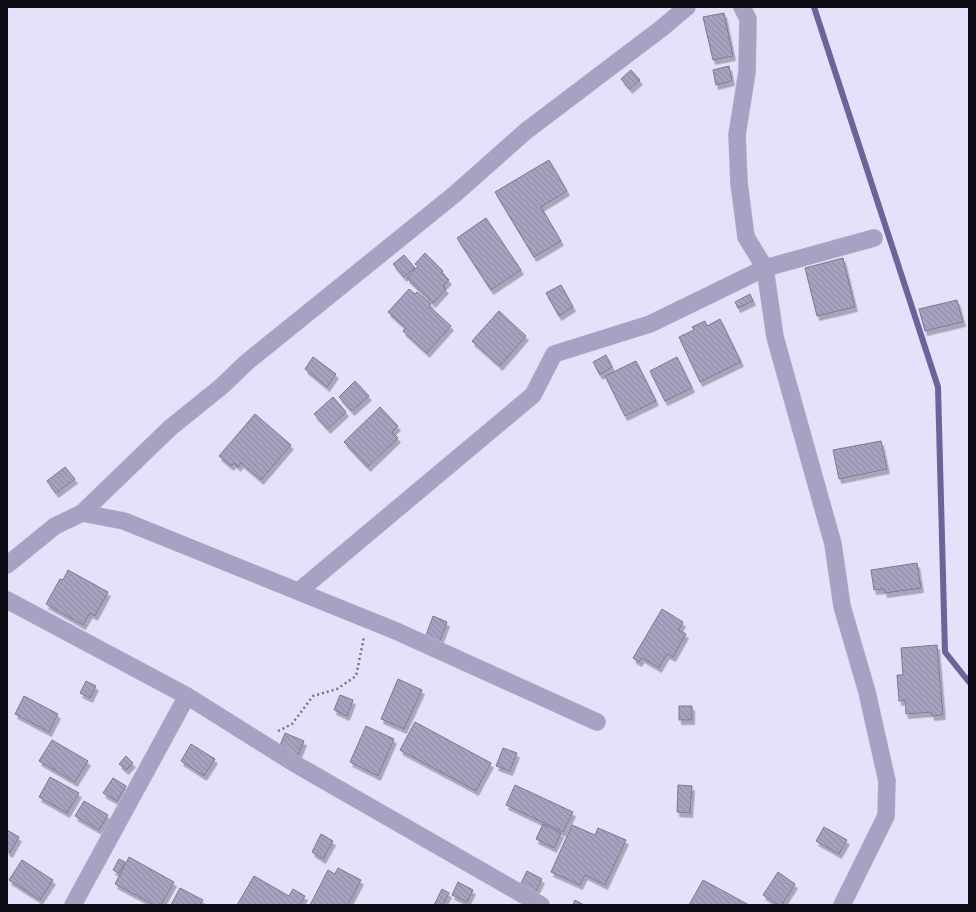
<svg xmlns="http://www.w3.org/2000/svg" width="976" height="912" viewBox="0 0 976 912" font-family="Montserrat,sans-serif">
	<defs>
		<pattern id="building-back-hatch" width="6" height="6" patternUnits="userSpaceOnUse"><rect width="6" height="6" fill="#a7a1bf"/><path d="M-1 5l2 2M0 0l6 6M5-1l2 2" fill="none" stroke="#8f89a3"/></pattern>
		<filter id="shadow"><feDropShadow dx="2.5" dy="4.5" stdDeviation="0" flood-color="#0004"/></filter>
	</defs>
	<rect width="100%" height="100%" fill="#e6e1fa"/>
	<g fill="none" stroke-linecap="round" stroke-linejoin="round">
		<path stroke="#6f6199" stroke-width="6" d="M814,7l124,380 7,265 24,30"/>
	</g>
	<path fill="url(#building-back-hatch)" stroke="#7d7794" filter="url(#shadow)" d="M724,13l9,43 -20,4 -10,-43z
		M729,66l3,15 -16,4 -3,-15z
		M631,70l9,10 -10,9 -9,-10z
		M549,160l18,31 -26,16 20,34 -27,16 -39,-65z
		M486,218l35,52 -30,20 -34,-52z
		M425,253l18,18 -2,1 8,8 -6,6 3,3 -13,14 -26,-25 11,-12 -3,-2z
		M404,255l11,13 -11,9 -11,-13z
		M843,258l12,49 -38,9 -12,-48z
		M561,285l12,22 -14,9 -13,-23z
		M409,289l6,5 2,-2 14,12 -2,2 22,20 -24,27 -24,-22 3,-3 -18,-16z
		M750,294l3,7 -15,7 -3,-6z
		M957,300l6,22 -38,9 -6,-22z
		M499,311l27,25 -26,30 -28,-25z
		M720,319l21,43 -41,20 -21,-45 15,-7 -2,-3 13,-6 2,5z
		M606,355l6,12 -12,8 -7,-13z
		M313,357l23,17 -9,13 -22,-18z
		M677,357l15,31 -27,13 -15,-30z
		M636,361l20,40 -31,15 -20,-40z
		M355,381l14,15 -17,15 -13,-14z
		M333,397l13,15 -18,17 -14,-15z
		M380,407l18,19 -6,6 6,6 -30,29 -24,-25z
		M255,414l36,31 -30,35 -20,-17 -3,4 -4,-4 -3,3 -12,-10z
		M881,441l6,28 -48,10 -6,-29z
		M65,467l10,12 -19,14 -9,-12z
		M917,563l4,25 -36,5 -1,-4 -10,1 -3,-20z
		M68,570l40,22 -13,24 -5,-3 -7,12 -37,-21 14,-25 3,1z
		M662,609l21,13 -4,8 7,4 -13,23 -6,-3 -8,14 -17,-10 -3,4 -6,-4z
		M433,616l14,6 -8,21 -14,-5z
		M937,645l6,70 -11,1 -1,-4 -25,2 -1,-14 -6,1 -2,-26h6l-2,-27z
		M398,679l24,11 -18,39 -23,-10z
		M86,681l10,5 -6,12 -10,-5z
		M340,695l13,5 -6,16 -13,-6z
		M24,696l34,18 -9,18 -34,-18z
		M679,706h13v14h-13z
		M415,722l76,41 -15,28 -76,-41z
		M366,726l28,13 -16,37 -28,-14z
		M285,733l19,8 -6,15 -19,-8z
		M52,740l36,21 -13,21 -36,-21z
		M191,744l24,15 -11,17 -23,-15z
		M503,748l14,5 -7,18 -14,-5z
		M126,756l7,7 -7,7 -7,-6z
		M50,777l29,16 -12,20 -28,-16z
		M113,778l13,8 -9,15 -14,-8z
		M515,785l58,27 -10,20 -57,-27z
		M678,785l14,1 -2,27 -13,-1z
		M84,801l24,14 -9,15 -24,-14z
		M543,824l18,9 -7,15 -18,-9z
		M572,825l23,10 3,-7 28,12 -21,45 -20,-10 -5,10 -29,-13z
		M824,827l23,13 -8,14 -23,-13z
		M7,830l12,7 -9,16 -3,-2z
		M321,834l12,7 -10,18 -11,-7z
		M129,857l45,25 -13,23h-7l-39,-21z
		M119,859l6,3 -6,11 -6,-3z
		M22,860l31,20 -13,20 -31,-20z
		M338,868l23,12 -13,25h-38l18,-35 7,4z
		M527,871l15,8 -7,14 -15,-8z
		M778,872l17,12 -13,21h-4l-15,-10z
		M254,876l35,20 4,-7 12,7 -5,9h-63z
		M703,880l46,25h-60z
		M458,882l15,8 -6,12 -15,-7z
		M180,888l23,12 -3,5h-29z
		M442,889l7,4 -6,12h-9z
		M575,900l9,5h-11z"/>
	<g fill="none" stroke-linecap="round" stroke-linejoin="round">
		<defs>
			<path id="minor" d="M742,7l6,12 -1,53 -10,63 2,48 7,54 19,31 10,69 58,207 9,62 25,86 20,89 -1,35 -44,89
				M82,513l88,-85 52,-42 25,-24 208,-168 71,-63 136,-103 25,-21
				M7,565l48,-39 27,-13 42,8 272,110 201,91
				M299,591l234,-196 21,-41 96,-30 115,-56 109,-30
				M7,600l180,96 110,69 244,140
				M73,905l114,-209"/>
		</defs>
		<use href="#minor" stroke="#c3bfd5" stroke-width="18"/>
		<path stroke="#767283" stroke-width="2.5" stroke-dasharray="2 3" stroke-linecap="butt" d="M278,731l14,-7 21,-28 24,-7 19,-13 8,-39"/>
		<use href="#minor" stroke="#a8a1c4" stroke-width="17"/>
	</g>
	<rect width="976" height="912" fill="none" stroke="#0e0b15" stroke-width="16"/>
</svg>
